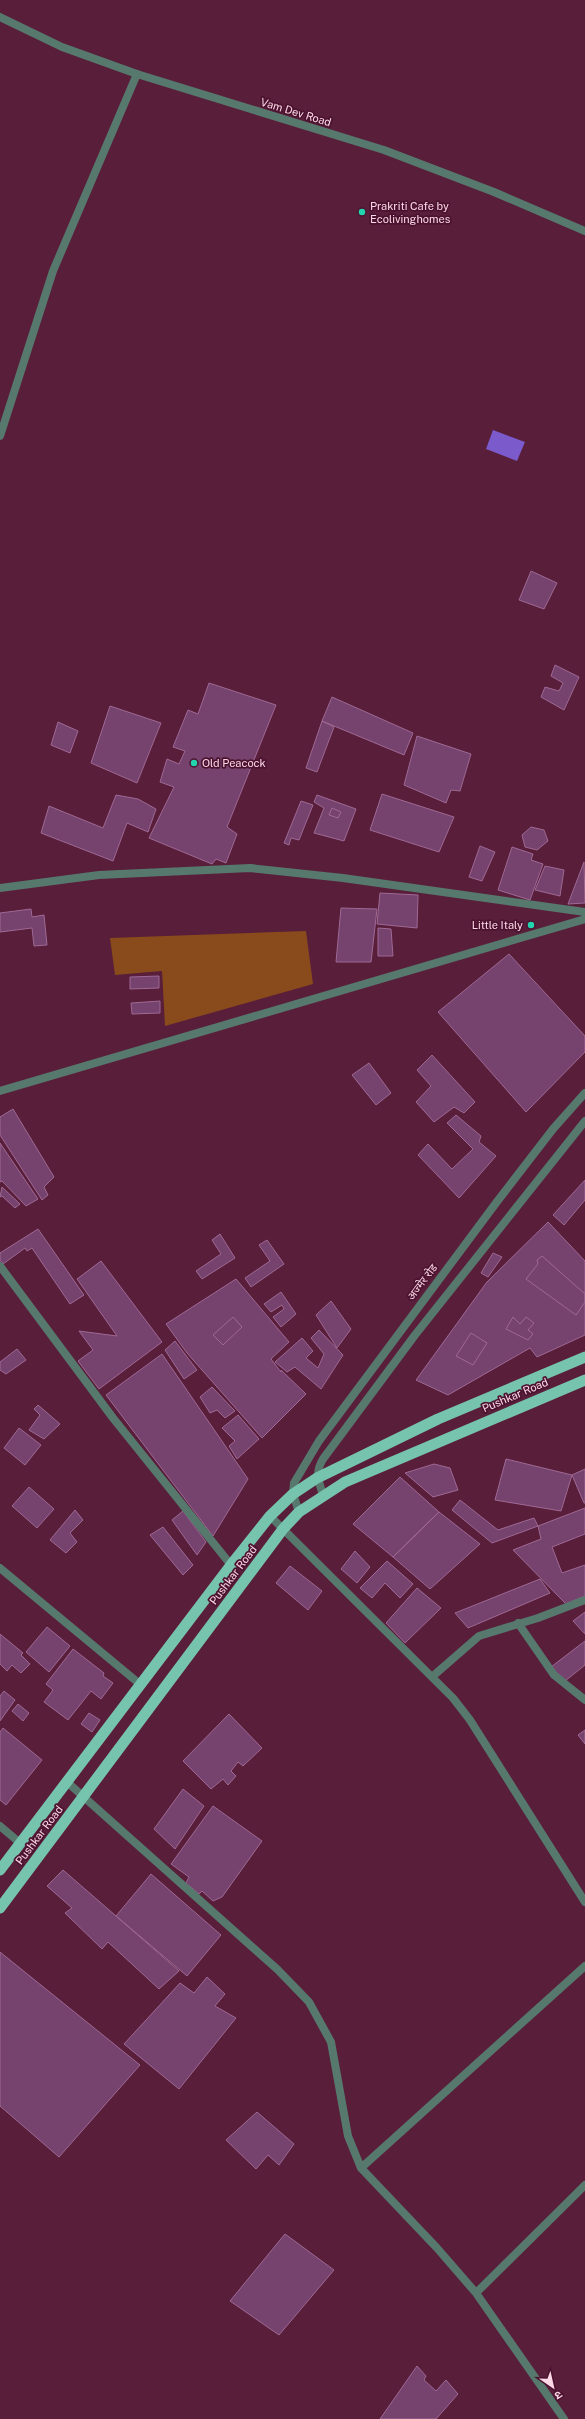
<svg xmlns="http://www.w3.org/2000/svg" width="585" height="2419" viewBox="0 0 585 2419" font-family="'Public Sans','Noto Sans Devanagari',sans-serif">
	<rect width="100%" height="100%" fill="#581e3a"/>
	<path fill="#894a1c" d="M306,931l7,53 -148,42 -3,-55 -47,4 -5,-37z"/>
	<path fill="#7b5bcc" d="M493,430l32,12 -8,19 -31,-12z"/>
	<path fill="#75436d" stroke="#9f6995" d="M531,571l26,12 -13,26 -25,-9z
		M555,665l24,12 -15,33 -23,-13 4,-10 14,4 4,-8 -12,-7z
		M209,683l67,22 -49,122 10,7 -11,29 -10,-4 -4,5 -63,-26 25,-51 -14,-5 7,-23 12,5 6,-13 -12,-4 15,-37 10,4z
		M332,697l81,36 -9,22 -82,-34z
		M110,706l51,17 -24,60 -46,-20z
		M322,721l12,6 -17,45 -11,-4z
		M58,722l20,9 -8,22 -19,-8z
		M417,736l54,18 -11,37 -9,-1 -5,13 -42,-18z
		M382,794l72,23 -15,35 -69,-22z
		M116,795l22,4 18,10 -8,23 -21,-9 -14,38 -72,-28 8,-27 54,22z
		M317,795l39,14 -12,32 -30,-8 10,-25 -10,-6z
		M301,801l12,4 -14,35 -8,-2 -2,7 -5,-2z
		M332,808l9,4 -3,6 -9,-3z
		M531,827l13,3 4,11 -11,9 -12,-3 -3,-12z
		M480,846l15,6 -13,29 -13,-4z
		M512,847l21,7 -2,6 12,4 -13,36 -32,-10z
		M584,862l1,41 -17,1z
		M545,866l19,4 -4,26 -25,-6z
		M380,893l38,2 -1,33 -40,-4z
		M341,908l36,1 -6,53h-35z
		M31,909l1,8 12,-2 3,30 -13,1 -2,-18 -32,4v-19z
		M378,928l13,1 2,27h-15z
		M509,954l76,82v16l-59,60 -88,-100z
		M159,976v12l-29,1v-12z
		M160,1001v12l-28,1 -1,-11z
		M432,1055l43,47 -11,11 -10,-6 -20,15 -18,-20 15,-16 -14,-16z
		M369,1063l22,30 -15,12 -24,-30z
		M13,1109l41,68 -10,10 4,8 -6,5 -42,-65v-18z
		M456,1115l25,21 -2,6 17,14 -37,42 -41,-43 10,-11 24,25 21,-20 -26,-26z
		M0,1143l38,56 -12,7 -24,-25 -2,1z
		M585,1180v20l-21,25 -11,-10z
		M2,1187l18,17 -5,4 -13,-12 -2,1z
		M548,1222l37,39v74l-48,22 -7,-9 -82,47 -32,-15 71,-98z
		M38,1229l46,66 -14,9 -38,-56 -5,3 -2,-3 -22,16 -3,-4v-7z
		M220,1234l15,24 -33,21 -6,-8 25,-17 -9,-14z
		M267,1240l17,24 -33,23 -6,-9 25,-17 -11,-16z
		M493,1253l9,4 -14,20 -7,-4z
		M542,1256l43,38v8l-9,13 -50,-36 12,-15 -1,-4z
		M101,1261l61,81 -63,47 -21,-28 15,-11 -14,-19 38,5 -40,-57z
		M236,1279l53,63 -18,17 10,13v-2l25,24 -44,44 -75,-85 -21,-29z
		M281,1292l15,22 -15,13 -8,-10 11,-8 -2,-4 -11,7 -7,-8z
		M331,1301l20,28 -14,19 -21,-33z
		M233,1317l9,10 -19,18 -10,-10z
		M513,1317l7,7 6,-7 8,6 -6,7 5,4 -5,6 -22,-11z
		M319,1330l24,25 -22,34 -26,-22 -8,5 -12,-10 27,-24 11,13 -7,7 12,10 6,-14 -13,-16z
		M471,1333l16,10 -14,22 -17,-9z
		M175,1341l22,29 -13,9 -19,-29z
		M17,1349l9,11 -20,14 -6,-4v-8z
		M162,1354l86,125 -35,57 -107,-141z
		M212,1387l23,24 -10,7 -8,-8 -7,3 -10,-16z
		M38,1405l22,19 -16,15 -15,-9 11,-15 -6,-6z
		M238,1415l21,24 -22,20 -8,-13 6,-5 -13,-13z
		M19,1428l22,17 -16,20 -21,-17z
		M506,1459l66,16 -11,36 -66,-11z
		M434,1464l16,4 8,22 -25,7 -28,-24z
		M585,1469v34h-1l-12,-28z
		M400,1477l39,35 -46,45 -40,-33z
		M29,1487l25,22 -17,19 -25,-22z
		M460,1500l38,30 36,-12 4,8 -46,17 -40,-33z
		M585,1508v26l-33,13 10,26 23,-8v31l-19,8 -53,-54 28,-11 -3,-13z
		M75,1510l8,10 -13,13 7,9 -11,11 -16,-13z
		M183,1511l23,31 -9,13 -25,-35z
		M439,1512l41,32 -50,45 -37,-32z
		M163,1527l30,38 -10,10 -33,-40z
		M355,1551l15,16 -13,16 -16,-14z
		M387,1561l26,23 -13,14 -15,-15 -13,15 -12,-10z
		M290,1566l32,25 -14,19 -32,-27z
		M540,1579l10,14 -82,35 -13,-15z
		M417,1588l24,20 -36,35 -19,-20z
		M585,1612v22l-12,-13z
		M47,1627l23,19 -21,26 -23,-20z
		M0,1634l23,19 -2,2 9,9 -9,9 -9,-8 -5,6 -7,-7z
		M585,1641v24l-20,16 -14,-14z
		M73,1649l31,24 -1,3 10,7 -12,16 -10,-8 -23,29 -24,-18 9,-12 -7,-6z
		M4,1691l11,9 -15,21v-25z
		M18,1704l11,9 -6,8 -11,-10z
		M89,1713l11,7 -8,12 -11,-8z
		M229,1714l33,34 -19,18 -5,-4 -7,9 5,5 -8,9 -5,-6 -12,10 -28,-28z
		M3,1728l39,32 -36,45 -6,-5v-68z
		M585,1730v14l-7,-9z
		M183,1789l21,17 -29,43 -21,-20z
		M213,1806l49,35 -40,56 -9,4 -11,-10 -3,3 -13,-11 3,-6 -18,-13z
		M63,1870l53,46 63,55 -20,18 -51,-47 -6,7 -37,-36 7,-5 -25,-22z
		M151,1874l70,61 -34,41 -71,-60z
		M0,1952l140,113 -81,92 -59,-51z
		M207,1977l18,17 -10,12 21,12 -57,71 -55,-45 56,-61 14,10z
		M257,2112l37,32 -15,21 -11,-10 -12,14 -30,-29z
		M285,2234l49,36 -55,65 -49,-34z
		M417,2366l9,10 -2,4 12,11 10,-11 12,14 -22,25h-56z"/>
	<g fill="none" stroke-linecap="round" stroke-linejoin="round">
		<path stroke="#57786d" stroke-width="8" d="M0,436l53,-165 84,-197"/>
		<path stroke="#57786d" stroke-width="8" d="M0,17l62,30 75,27 247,76 110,42 91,39
			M0,888l99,-13 151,-7 93,10 242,34
			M0,1091l585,-172
			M0,1266l113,152 118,147
			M323,1495c-5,-15 -8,-23 0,-36l92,-124 170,-214
			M299,1512l-6,-18 1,-11 25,-42 177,-238 57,-74 32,-36
			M270,1516l183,182 17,22 115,182
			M0,1568l141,117
			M518,1623l36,52 31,25
			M433,1676l46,-40 59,-18 47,-18
			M67,1782l210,187 32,33 22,40 17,94 13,32 76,80 39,45 88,126
			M0,1826l20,17
			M361,2168l224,-202
			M476,2293l109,-108"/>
		<path stroke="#77c4ae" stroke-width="11" d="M0,1870l231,-305 39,-49 23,-22 24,-16 121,-59 147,-62
			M0,1908l283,-379 16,-17 46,-30 240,-102"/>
	</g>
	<g fill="#23d5af" stroke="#4c1330" stroke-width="1.5">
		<circle cx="362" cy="212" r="4"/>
		<circle cx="194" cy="763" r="4"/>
		<circle cx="531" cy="925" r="4"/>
	</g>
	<g text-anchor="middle" stroke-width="3.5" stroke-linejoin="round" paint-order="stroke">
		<g font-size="11" fill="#fcd7e5" stroke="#4c1330">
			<text transform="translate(296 112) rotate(17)" y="4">Vam Dev Road</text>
			<text transform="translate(422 1282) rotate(-53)" y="4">अज्मेर रोड</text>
			<text transform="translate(515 1395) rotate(-23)" y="4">Pushkar Road</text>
			<text transform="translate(233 1575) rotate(-53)" y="4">Pushkar Road</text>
			<text transform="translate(39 1835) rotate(-53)" y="4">Pushkar Road</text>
		</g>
		<g font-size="11" fill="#fcd7e5" stroke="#4c1330" text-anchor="start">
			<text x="370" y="210">Prakriti Cafe by<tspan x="370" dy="13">Ecolivinghomes</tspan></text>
			<text x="202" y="767">Old Peacock</text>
			<text x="523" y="929" text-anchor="end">Little Italy</text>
		</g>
	</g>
	<g transform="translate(553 2387) rotate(146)" stroke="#4c1330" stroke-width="3" paint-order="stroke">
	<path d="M0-3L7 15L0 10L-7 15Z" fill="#fcd7e5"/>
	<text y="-6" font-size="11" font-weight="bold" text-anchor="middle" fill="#fcd7e5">उ</text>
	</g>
</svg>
